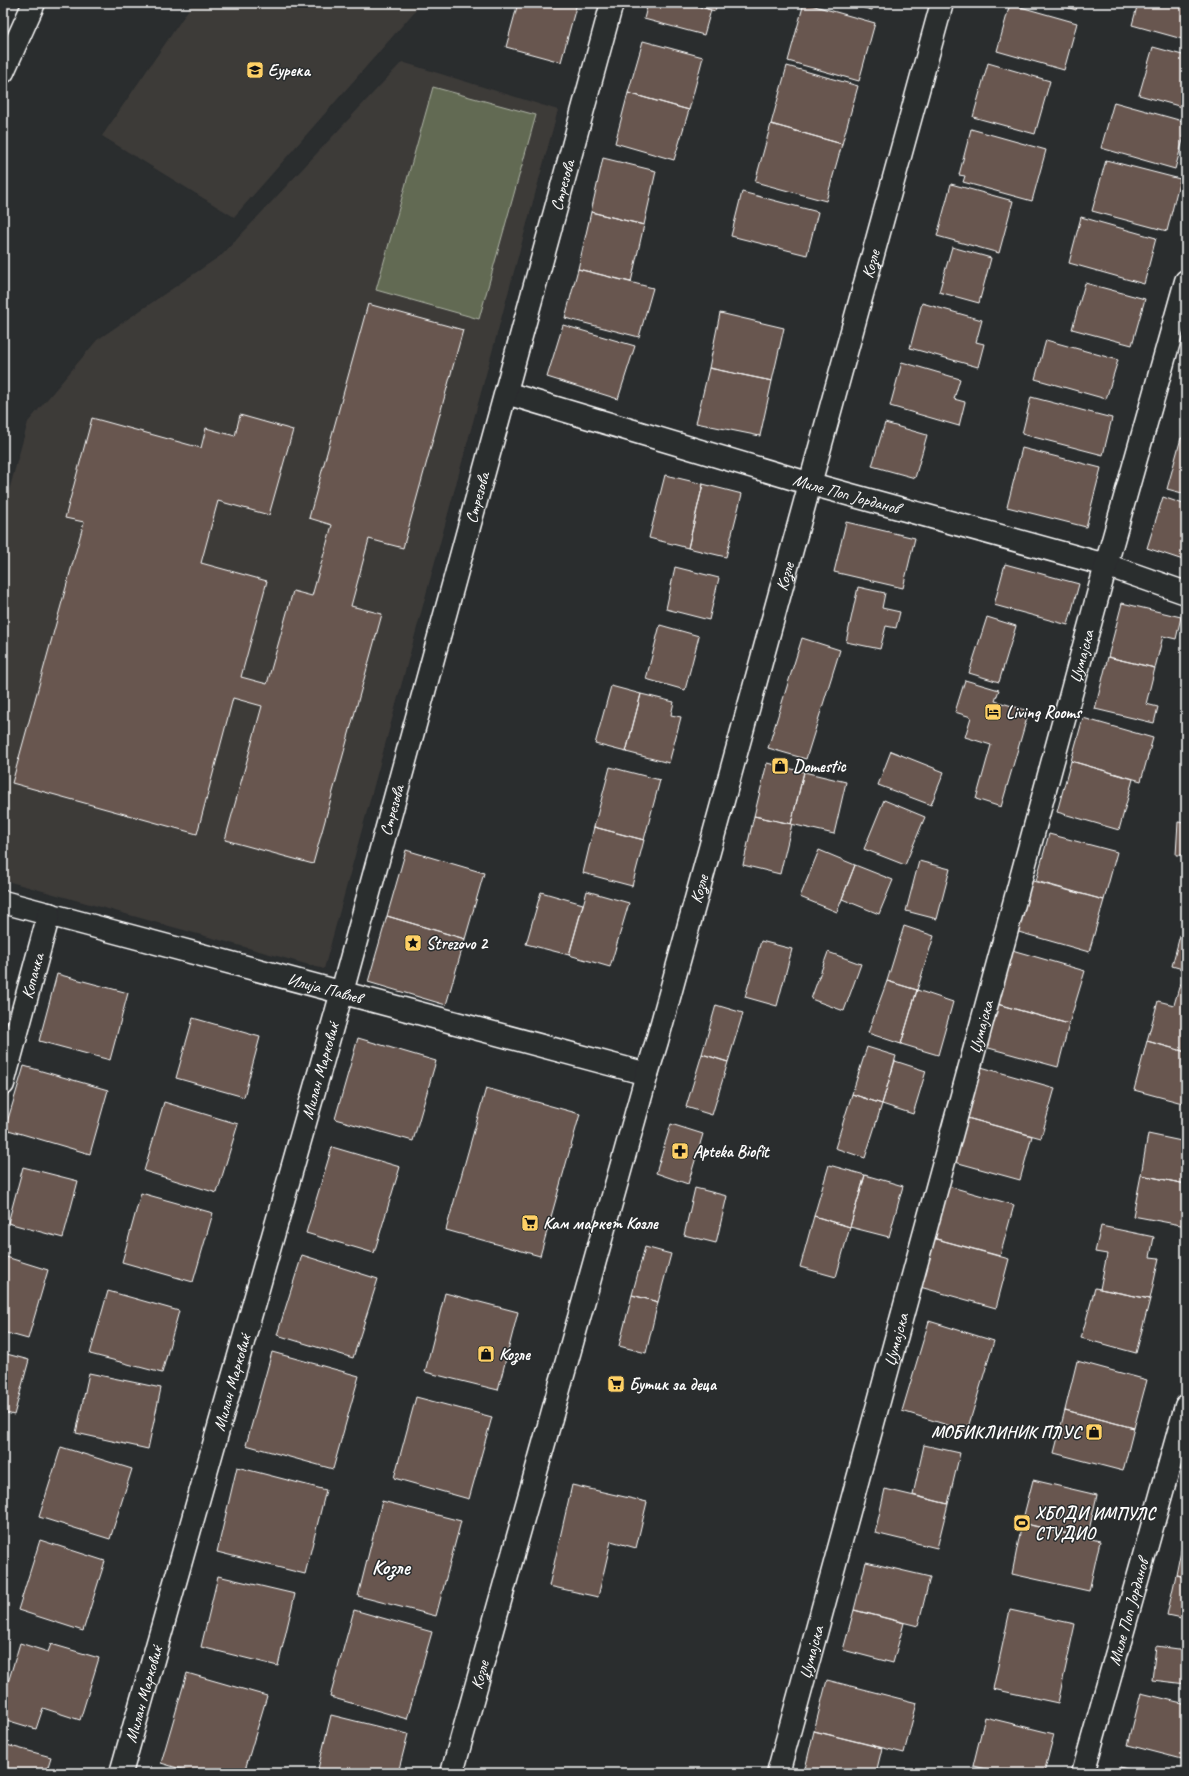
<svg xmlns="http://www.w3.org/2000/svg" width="1189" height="1776" viewBox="0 0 1189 1776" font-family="Caveat,sans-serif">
	<rect width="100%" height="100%" fill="#2a2d2e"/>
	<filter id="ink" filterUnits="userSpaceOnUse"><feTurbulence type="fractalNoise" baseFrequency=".025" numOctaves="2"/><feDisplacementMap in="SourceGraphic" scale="8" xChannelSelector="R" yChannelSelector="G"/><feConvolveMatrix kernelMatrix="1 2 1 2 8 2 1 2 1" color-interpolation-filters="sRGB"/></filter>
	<g filter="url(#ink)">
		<path fill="#3c3a38" d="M193,3h229l-188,214 -132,-81z
			M402,62l156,48 -234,859 -321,-89v-368l25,-90 69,-82 126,-86z"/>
		<path fill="#626b52" stroke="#b0b5a8" d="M433,87l103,28 -57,204 -103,-29z"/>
		<path fill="#67574f" stroke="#fff" d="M518,3h59l-16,59 -55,-15z
			M648,3h39l24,7 -7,25 -60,-16z
			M687,3h30l-2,8z
			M804,3l71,20 -16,58 -71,-20z
			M845,3h29l-2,7z
			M1053,3h25l-2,7z
			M1138,3h48v37l-54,-15z
			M1010,4l67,19 -13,47 -67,-19z
			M643,41l60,16 -14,53 -61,-17z
			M1153,47l33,9v52l-47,-13z
			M988,63l62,18 -15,53 -62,-17z
			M787,66l71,20 -16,58 -71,-20z
			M628,93l61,17 -15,50 -59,-17z
			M1114,102l72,20v7l-11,40 -74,-21z
			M771,124l71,20 -16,57 -71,-19z
			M971,129l75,21 -14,51 -69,-19 2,-6 -6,-1z
			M603,158l53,13 -12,54 -53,-13z
			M1106,160l74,19 -13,52 -75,-20z
			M951,184l62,17 -14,52 -62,-17z
			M742,192l76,20 -11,43 -76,-19z
			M591,212l53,13 -13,57 -53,-13z
			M1081,217l75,21 -12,46 -75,-21z
			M952,247l39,11 -12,45 -40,-11z
			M578,269l75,19 -14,49 -74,-19z
			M1085,283l60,16 -13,46 -60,-16z
			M922,303l60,17 -6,22 8,2 -6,23 -68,-19z
			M368,304l95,26 -60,218 -34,-9 -18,67 31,8 -69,250 -88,-24 37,-134 -29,-8 -36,136 -185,-51 72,-261 -19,-4 27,-100 109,30 5,-20 29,8 5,-21 53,15 -24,85 -51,-14 -17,62 66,18 -26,96 26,7 26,-93 19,5 20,-71 -23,-7z
			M720,313l64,15 -12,53 -63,-13z
			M563,325l72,21 -17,53 -71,-22z
			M1046,340l72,20 -12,39 -71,-20z
			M902,362l58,17 -6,20 11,3 -6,24 -69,-20z
			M709,368l63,13 -12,55 -64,-13z
			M1031,397l81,21 -9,37 -81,-21z
			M885,423l42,12 -12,43 -43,-12z
			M1181,438l5,1v55l-19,-5z
			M1022,448l79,20 -15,59 -79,-20z
			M665,475l38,9 -15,64 -39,-10z
			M703,484l39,10 -16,63 -38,-9z
			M1163,497l23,8v56l-39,-13z
			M846,522l69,16 -12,50 -69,-16z
			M1005,564l74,20 -11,41 -74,-20z
			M675,567l44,11 -10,42 -43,-11z
			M858,587l27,6 -3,15 18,4 -4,16 -10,-2 -6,23 -34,-7z
			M1122,603l59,14 -5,22 -13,-3 -8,32 -47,-11z
			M987,617l29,9 -17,56 -30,-9z
			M660,625l39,11 -14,54 -39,-11z
			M802,638l38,12 -34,109 -38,-11z
			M1108,657l47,11 -9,36 12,3 -4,16 -59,-14z
			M965,680l34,10 -4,11 34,10 -28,96 -25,-8 15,-54 -26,-8 6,-20 -16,-5z
			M611,686l30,8 -15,58 -31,-8z
			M641,694l33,8 -3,13 10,2 -12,46 -43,-11z
			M1083,718l70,20 -12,43 -70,-20z
			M891,751l53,21 -13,33 -53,-20z
			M1071,761l62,18 -14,51 -62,-18z
			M767,763l37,9 -13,52 -37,-8z
			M610,767l50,13 -16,60 -50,-13z
			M804,772l42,10 -12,52 -43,-10z
			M884,800l41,17 -20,48 -41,-16z
			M754,816l38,8 -12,50 -37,-9z
			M1178,822l8,1v32h-10z
			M594,827l50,13 -12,46 -49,-13z
			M1049,834l68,18 -13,48 -68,-19z
			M406,850l78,23 -19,66 -78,-23z
			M819,850l36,15 -18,47 -37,-15z
			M919,861l31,8 -13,50 -31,-8z
			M855,865l38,15 -14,34 -37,-15z
			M1029,880l75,20 -15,52 -74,-21z
			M587,891l42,12 -19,64 -41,-12z
			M541,892l42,12 -14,51 -43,-11z
			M387,916l78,23 -19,66 -78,-23z
			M1183,924l3,1v45l-14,-4z
			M904,926l30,10 -17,54 -30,-9z
			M761,941l31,8 -15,57 -32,-9z
			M1012,950l73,21 -16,53 -72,-20z
			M828,952l33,12 -17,47 -33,-12z
			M57,974l71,19 -18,67 -71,-19z
			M887,981l30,9 -16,54 -33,-11z
			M1180,984l6,2v66l-39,-11 11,-40 16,4z
			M917,990l36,12 -15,53 -37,-11z
			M997,1004l72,20 -11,43 -73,-20z
			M716,1005l27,8 -15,49 -26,-8z
			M193,1018l67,19 -16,60 -68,-19z
			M358,1038l78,23 -23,80 -78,-22z
			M1147,1041l39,11v52l-52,-14z
			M867,1047l29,9 -14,48 -30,-10z
			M702,1054l26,8 -16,53 -26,-8z
			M895,1061l31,10 -13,43 -31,-10z
			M24,1066l84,24 -18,64 -85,-25z
			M981,1067l74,21 -14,50 -74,-20z
			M486,1088l94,26 -40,142 -94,-26z
			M852,1094l30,10 -17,54 -30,-10z
			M164,1102l74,22 -21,69 -73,-22z
			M967,1118l65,18 -12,44 -65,-18z
			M671,1124l32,10 -15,50 -32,-11z
			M1148,1134l38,8v42l-45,-9z
			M332,1147l68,20 -26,86 -68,-20z
			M829,1165l36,10 -15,52 -36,-11z
			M23,1167l55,14 -15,57 -55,-15z
			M865,1175l38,11 -14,51 -39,-10z
			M1141,1175l45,9v42l-53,-10z
			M948,1186l66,19 -14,51 -67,-18z
			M695,1188l32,8 -11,47 -32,-8z
			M141,1193l72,20 -20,69 -71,-20z
			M814,1216l36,11 -14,50 -36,-10z
			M1101,1226l53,11 -4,20 9,1 -9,41 -50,-10 7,-35 -12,-2z
			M933,1238l76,21 -13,49 -76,-21z
			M645,1247l26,7 -13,48 -26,-7z
			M302,1255l76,24 -25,79 -76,-23z
			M3,1256l45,14 -20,69 -25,-7z
			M1095,1288l55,11 -14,54 -55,-15z
			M108,1291l71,20 -17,62 -72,-19z
			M445,1293l73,19 -20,78 -73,-18z
			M632,1295l26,7 -12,51 -27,-7z
			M929,1321l65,20 -27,90 -65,-20z
			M272,1352l87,24 -26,93 -87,-24z
			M3,1353l26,7 -15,55 -11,-3z
			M1077,1361l70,19 -13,48 -69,-18z
			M89,1373l72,15 -13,61 -72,-16z
			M416,1397l76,20 -23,82 -75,-21z
			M1065,1410l69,18 -11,43 -69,-18z
			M924,1445l36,8 -12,51 -35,-9z
			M61,1447l71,22 -22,70 -71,-22z
			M237,1467l89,23 -21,84 -88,-22z
			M1033,1480l64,15 -10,44 -65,-16z
			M572,1485l75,17 -11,46 -25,-7 -13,56 -49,-11z
			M885,1489l63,15 -11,44 -62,-15z
			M382,1501l79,20 -25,95 -78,-20z
			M1022,1523l78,18 -11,50 -77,-17z
			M1185,1530h1v47l-10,-2z
			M40,1540l65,21 -22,70 -65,-21z
			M866,1562l64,15 -12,49 -64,-16z
			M1176,1575l10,2v42l-19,-4z
			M218,1576l77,18 -17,72 -77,-19z
			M354,1610l78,22 -25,87 -77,-22z
			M854,1610l50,13 -11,40 -50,-13z
			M1010,1610l65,14 -17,79 -65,-14z
			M20,1643l28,9 3,-8 48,14 -19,62 -37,-12 -7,21 -33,-10v-20z
			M1156,1646l30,4v34l-34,-4z
			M187,1673l80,23 -23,77h-50l-33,-10z
			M827,1680l90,23 -13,50 -90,-22z
			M1141,1693l45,11v56l-58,-15z
			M331,1715l77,19 -10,39h-81z
			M985,1717l69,17 -10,39h-42l-29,-7z
			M814,1731l68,17 -6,25h-72z
			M3,1744l48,13 -5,16h-43z
			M1120,1767l21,6h-22z"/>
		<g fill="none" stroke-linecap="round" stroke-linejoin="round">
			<defs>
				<g id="minor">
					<path d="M3,72l31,-69"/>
					<path id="s1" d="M506,393l305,91 295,81 80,28"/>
					<path id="s2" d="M3,902l644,172"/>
					<path id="s3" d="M3,1084l46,-170"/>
					<path id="s4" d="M121,1773l221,-781 270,-989"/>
					<path id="s5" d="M452,1773l195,-699 10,-33 285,-1038"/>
					<path id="s6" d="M778,1773l328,-1208 80,-284"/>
					<path id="s7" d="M1083,1773l103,-367"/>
				</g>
			</defs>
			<use href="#minor" stroke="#fff" stroke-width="25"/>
			<use href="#minor" stroke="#2a2d2e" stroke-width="22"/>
		</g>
	</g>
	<defs>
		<symbol id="school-square" viewBox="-11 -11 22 22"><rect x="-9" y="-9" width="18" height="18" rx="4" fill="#ffd166" stroke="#2a2d2e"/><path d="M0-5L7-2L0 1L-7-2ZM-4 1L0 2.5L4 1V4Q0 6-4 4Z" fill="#111"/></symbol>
		<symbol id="hotel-square" viewBox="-11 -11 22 22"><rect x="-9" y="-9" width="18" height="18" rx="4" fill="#ffd166" stroke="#2a2d2e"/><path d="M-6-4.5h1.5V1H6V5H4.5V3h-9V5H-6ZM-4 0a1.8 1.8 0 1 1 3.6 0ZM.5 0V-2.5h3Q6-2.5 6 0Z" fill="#111"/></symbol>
		<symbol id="shop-square" viewBox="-11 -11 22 22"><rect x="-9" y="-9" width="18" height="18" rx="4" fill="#ffd166" stroke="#2a2d2e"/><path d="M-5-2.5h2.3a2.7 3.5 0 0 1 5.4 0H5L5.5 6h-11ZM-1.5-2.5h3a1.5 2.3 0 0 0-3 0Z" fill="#111"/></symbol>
		<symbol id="sight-square" viewBox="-11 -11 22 22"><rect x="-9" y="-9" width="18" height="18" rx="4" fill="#ffd166" stroke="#2a2d2e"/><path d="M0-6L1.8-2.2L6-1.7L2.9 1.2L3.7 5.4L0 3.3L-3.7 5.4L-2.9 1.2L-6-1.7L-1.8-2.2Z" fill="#111"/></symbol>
		<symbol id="pharmacy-square" viewBox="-11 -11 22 22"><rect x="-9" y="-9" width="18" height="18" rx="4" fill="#ffd166" stroke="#2a2d2e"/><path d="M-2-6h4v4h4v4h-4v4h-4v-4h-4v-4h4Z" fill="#111"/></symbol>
		<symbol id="supermarket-square" viewBox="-11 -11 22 22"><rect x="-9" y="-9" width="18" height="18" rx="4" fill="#ffd166" stroke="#2a2d2e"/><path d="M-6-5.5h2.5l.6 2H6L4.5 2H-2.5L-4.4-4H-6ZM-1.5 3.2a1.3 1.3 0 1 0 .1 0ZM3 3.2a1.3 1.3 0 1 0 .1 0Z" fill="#111"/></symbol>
		<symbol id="stadium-square" viewBox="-11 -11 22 22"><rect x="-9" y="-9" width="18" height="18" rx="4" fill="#ffd166" stroke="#2a2d2e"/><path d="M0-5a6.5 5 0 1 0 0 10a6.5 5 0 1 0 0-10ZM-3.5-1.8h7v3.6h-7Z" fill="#111"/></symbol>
	</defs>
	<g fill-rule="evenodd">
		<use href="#school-square" x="245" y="60" width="20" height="20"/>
		<use href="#hotel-square" x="983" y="702" width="20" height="20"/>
		<use href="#shop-square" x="770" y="756" width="20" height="20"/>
		<use href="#sight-square" x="403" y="933" width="20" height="20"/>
		<use href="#pharmacy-square" x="670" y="1141" width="20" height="20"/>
		<use href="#supermarket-square" x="520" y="1213" width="20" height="20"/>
		<use href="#shop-square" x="476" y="1344" width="20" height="20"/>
		<use href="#supermarket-square" x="606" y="1374" width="20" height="20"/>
		<use href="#shop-square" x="1084" y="1422" width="20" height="20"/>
		<use href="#stadium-square" x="1012" y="1513" width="20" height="20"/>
	</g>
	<g text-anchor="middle" stroke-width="3" stroke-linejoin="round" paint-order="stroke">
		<g font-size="17" font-weight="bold" fill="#fff" stroke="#2a2d2e" text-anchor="start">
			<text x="268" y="76">Еурека</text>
			<text x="1006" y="718">Living Rooms</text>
			<text x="793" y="772">Domestic</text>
			<text x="426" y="949">Strezovo 2</text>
			<text x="693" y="1157">Apteka Biofit</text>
			<text x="543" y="1229">Кам маркет Козле</text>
			<text x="499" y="1360">Козле</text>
			<text x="629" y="1390">Бутик за деца</text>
			<text x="1081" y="1438" text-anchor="end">МОБИКЛИНИК ПЛУС</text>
			<text x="1035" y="1519">ХБОДИ ИМПУЛС<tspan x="1035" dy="20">СТУДИО</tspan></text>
		</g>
		<g font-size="17" fill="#fff" stroke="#2a2d2e">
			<text dy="6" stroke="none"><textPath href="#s4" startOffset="1648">Стрезова</textPath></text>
			<text dy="6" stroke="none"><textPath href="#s5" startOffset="1566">Козле</textPath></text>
			<text dy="6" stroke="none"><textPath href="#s1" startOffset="355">Миле Поп Јорданов</textPath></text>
			<text dy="6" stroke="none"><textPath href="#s4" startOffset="1324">Стрезова</textPath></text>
			<text dy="6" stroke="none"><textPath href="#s5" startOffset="1242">Козле</textPath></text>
			<text dy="6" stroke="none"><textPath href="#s6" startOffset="1157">Џумајска</textPath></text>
			<text dy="6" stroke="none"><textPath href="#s4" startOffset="1000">Стрезова</textPath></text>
			<text dy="6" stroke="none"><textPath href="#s5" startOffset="918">Козле</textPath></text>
			<text dy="6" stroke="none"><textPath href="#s3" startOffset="112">Копачка</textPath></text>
			<text dy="6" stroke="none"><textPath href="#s2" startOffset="333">Илија Павлев</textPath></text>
			<text dy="6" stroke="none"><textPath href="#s6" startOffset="773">Џумајска</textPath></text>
			<text dy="6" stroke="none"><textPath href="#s4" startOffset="730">Милан Марковиќ</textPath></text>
			<text dy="6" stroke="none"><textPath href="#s6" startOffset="449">Џумајска</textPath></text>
			<text dy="6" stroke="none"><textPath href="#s4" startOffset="406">Милан Марковиќ</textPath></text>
			<text dy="6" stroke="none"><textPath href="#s7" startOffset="167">Миле Поп Јорданов</textPath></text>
			<text dy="6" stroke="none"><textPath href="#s6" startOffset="125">Џумајска</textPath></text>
			<text dy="6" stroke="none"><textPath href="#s5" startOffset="102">Козле</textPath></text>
			<text dy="6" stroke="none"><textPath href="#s4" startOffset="82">Милан Марковиќ</textPath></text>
		</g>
		<g font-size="21" font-weight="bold" fill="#fff" stroke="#2a2d2e">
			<text x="391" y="1574">Козле</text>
		</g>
	</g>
	<rect width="1189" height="1776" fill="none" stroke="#2a2d2e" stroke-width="16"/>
	<rect x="8" y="8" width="1173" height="1760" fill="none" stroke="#fff" stroke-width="1.5" filter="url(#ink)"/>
</svg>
